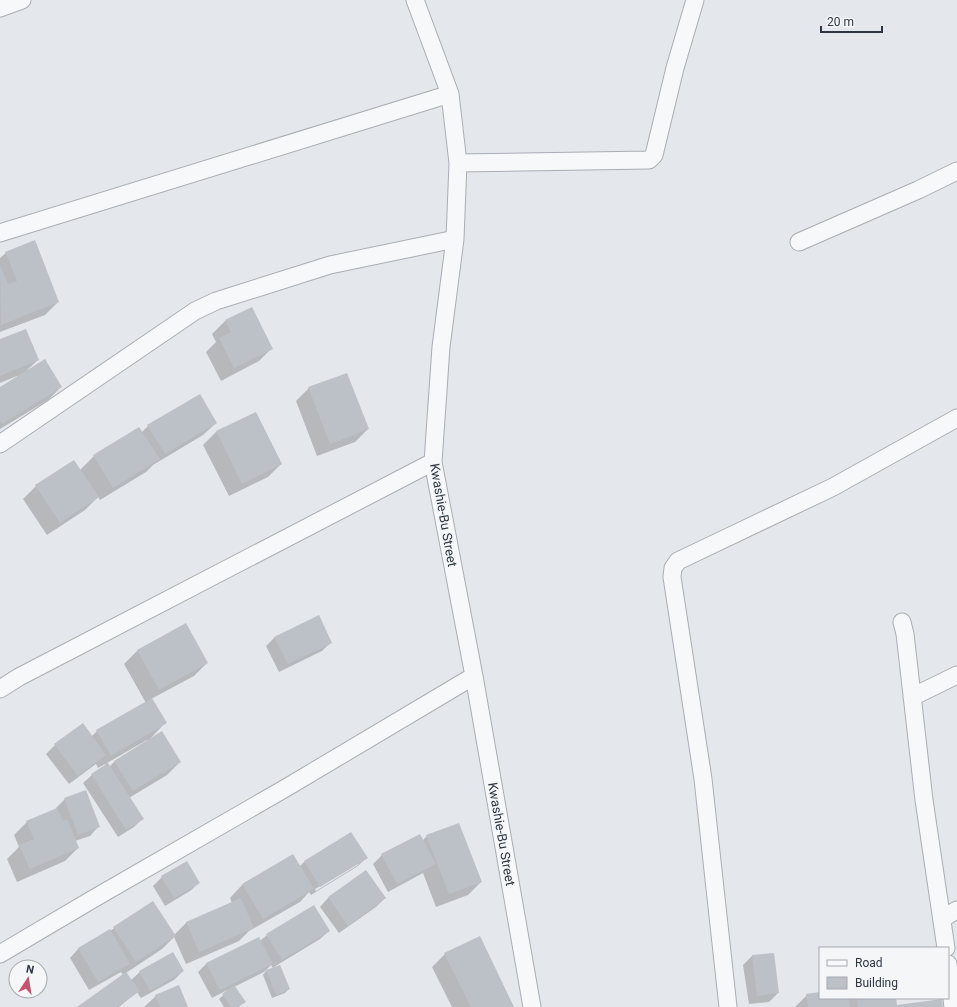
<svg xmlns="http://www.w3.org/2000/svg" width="957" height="1007" viewBox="0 0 957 1007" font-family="Roboto,sans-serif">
	<rect width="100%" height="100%" fill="#e4e7eb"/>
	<path fill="#0003" fill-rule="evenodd" d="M6,253l52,49 -13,13 -45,17v-74z
		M251,308l21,40 -13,13 -38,20 -15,-29 10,-10 -4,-8 13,-13z
		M0,340l38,20 -11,10 34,17 -13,13 -48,29v-41l17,-11v-1l-17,7z
		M309,388l59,41 -13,13 -38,14 -21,-55z
		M255,413l26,51 -13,13 -39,19 -26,-51 13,-13z
		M216,423l-13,12 -50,30 -7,7 -46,28 -2,-3 -13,13 -38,25 -24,-36 13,-13 44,-16 14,-14 48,-24 6,-6z
		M186,624l21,39 -13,13 -43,23 14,24 -15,16 30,23 -13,13 -38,23 13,21 -8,8 -16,10 -35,-54 9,-8 14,-10 -1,-1 -7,4 -2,-4 -27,20 -23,-30 9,-9 27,-20 9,12 6,-6 49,-28 -22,-39 13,-13zM147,740l1,1 -34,21 -5,5 -2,-4z
		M275,637l56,5 -9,9 -43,21 -13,-26z
		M65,799l33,28 -8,9 -15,5 3,7 -13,13 -48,21 -10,-23 12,-12 -5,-12 13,-13 30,-13 -1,-1z
		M351,833l15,25 -8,8 -47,29 -2,-3 -9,10 -51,29 -10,10 -53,23 -12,-27 -12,12 -36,24 5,7 9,-8 32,-19 11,18 -9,9 -33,18 -4,-6 -18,15h-41l45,-32 -2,-3 -32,18 -19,-32 8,-9 32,-18 42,-29 22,33 12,-12 46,-20 -2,-5 12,-13 50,-29 7,11 5,-5zM358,863v2l-42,26 -1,-2z
		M427,836l54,46 -13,13 -32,12 -13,-34 -35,19 -15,-28 9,-9 41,-15z
		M366,871l19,27 -9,9 -37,26 -19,-26 8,-9z
		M162,877l37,6 -9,8 -25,15 -12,-20z
		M329,931l-9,8 -46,28 15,22 -4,4 -13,5 -9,-23 3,-4 -32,16 6,19 -2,1h-14l-5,-8 8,-7v-2l-15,8 -14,-26 9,-9 53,-22 7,-6zM271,965l2,3 -9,4z
		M445,954l68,53h-61l-20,-40z
		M773,954l5,39 -9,9 -20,2 -6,-39 9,-9z
		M820,993v5h75l1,8 46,1h-147l12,-12z
		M156,996l31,11h-43z"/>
	<path fill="#bcc1c7" d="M35,240l24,62 -58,23 -1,-60 8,19 9,-3 -12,-29z
		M252,307l21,42 -39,19 -15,-30 12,-6 -6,-12z
		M26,329l13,31 -39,16v-37z
		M45,359l17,28 -60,37 -2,-3v-34z
		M347,373l22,56 -39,15 -22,-57z
		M200,394l17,29 -52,31 -18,-29z
		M256,412l26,52 -40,20 -26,-53z
		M139,427l21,32 -47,29 -20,-33z
		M74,460l25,37 -39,26 -25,-38z
		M319,615l13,28 -44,21 -14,-27z
		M186,623l22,40 -49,27 -22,-40z
		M152,698l15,25 -56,33 -15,-26z
		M83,723l23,32 -28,21 -24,-32z
		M162,731l19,31 -48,29 -19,-30z
		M108,763l36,56 -18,11 -35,-56z
		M86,790l14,37 -22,8 -14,-37z
		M57,808l6,13 4,-2 12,29 -49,21 -11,-24 15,-6 -8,-18z
		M459,823l23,59 -33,12 -23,-59z
		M351,832l17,26 -48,29 -16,-26z
		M420,834l16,30 -39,20 -16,-30z
		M293,854l21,35 -51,30 -21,-35z
		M187,861l13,22 -26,15 -13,-22z
		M366,870l20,28 -38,28 -20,-29z
		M241,898l13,30 -55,24 -13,-30z
		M153,901l23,35 -40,26 -23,-35z
		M314,905l16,26 -48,29 -16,-26z
		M110,929l20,35 -32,18 -20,-34z
		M480,936l34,71h-43l-27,-54z
		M259,937l14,27 -53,26 -14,-27z
		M173,952l11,19 -34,20 -11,-20z
		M774,953l5,40 -22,3 -5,-41z
		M280,965l10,24 -14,6 -10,-25z
		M126,972l14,19 -23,16h-40z
		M179,985l9,22h-28l-5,-12z
		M234,985l12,17 -8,5h-7l-9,-13z
		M820,992v6h29l1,9h-42l-2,-13z
		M857,998h39l1,7 45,-6 1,8h-85z"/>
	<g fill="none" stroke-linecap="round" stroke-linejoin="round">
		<defs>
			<path id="street" d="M415,0l35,94 8,69 -3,76 -14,108 -8,115 41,214 58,331
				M0,8l22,-8
				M458,163l191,-3 5,-5 21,-87 20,-68
				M0,233l450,-139
				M799,242l119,-52 39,-19
				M0,444l195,-133 21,-10 114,-36 125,-26
				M902,622l3,12 19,166 22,148
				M0,689l19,-12 414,-215
				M912,697l45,-22
				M943,918l14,-8
				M0,954l93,-55 191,-110 190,-113
				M948,964l5,43
				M728,1007l-25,-228 -31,-202 1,-9 5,-7 155,-74 124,-69"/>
		</defs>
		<use href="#street" stroke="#a9aeb5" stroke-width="19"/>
		<use href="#street" stroke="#f7f8f9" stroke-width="17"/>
	</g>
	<g text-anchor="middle" stroke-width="3.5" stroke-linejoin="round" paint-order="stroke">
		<g font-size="13" fill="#2d3642" stroke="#f4f6f8">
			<text transform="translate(444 515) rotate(80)" y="5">Kwashie-Bu Street</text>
			<text transform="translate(502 834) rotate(80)" y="5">Kwashie-Bu Street</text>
		</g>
	</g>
	<rect x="819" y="947" width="130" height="52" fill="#f4f6f8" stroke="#a4a9af"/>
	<rect x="827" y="960" width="20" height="6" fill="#f7f8f9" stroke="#a4a9af"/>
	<text x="855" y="967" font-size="12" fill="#2d3642">Road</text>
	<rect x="827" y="977" width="20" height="12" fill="#bcc1c7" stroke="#a4a9af"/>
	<text x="855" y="987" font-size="12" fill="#2d3642">Building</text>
	<g transform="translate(28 979) rotate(12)"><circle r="19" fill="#f4f6f8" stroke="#a4a9af"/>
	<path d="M0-3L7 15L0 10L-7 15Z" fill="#c6536e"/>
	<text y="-6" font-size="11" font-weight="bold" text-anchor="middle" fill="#2d3642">N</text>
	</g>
	<path d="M821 26v6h61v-6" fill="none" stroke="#2d3642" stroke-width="2"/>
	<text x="827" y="26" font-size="12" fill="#2d3642" stroke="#f4f6f8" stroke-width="3" paint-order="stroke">20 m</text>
</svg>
